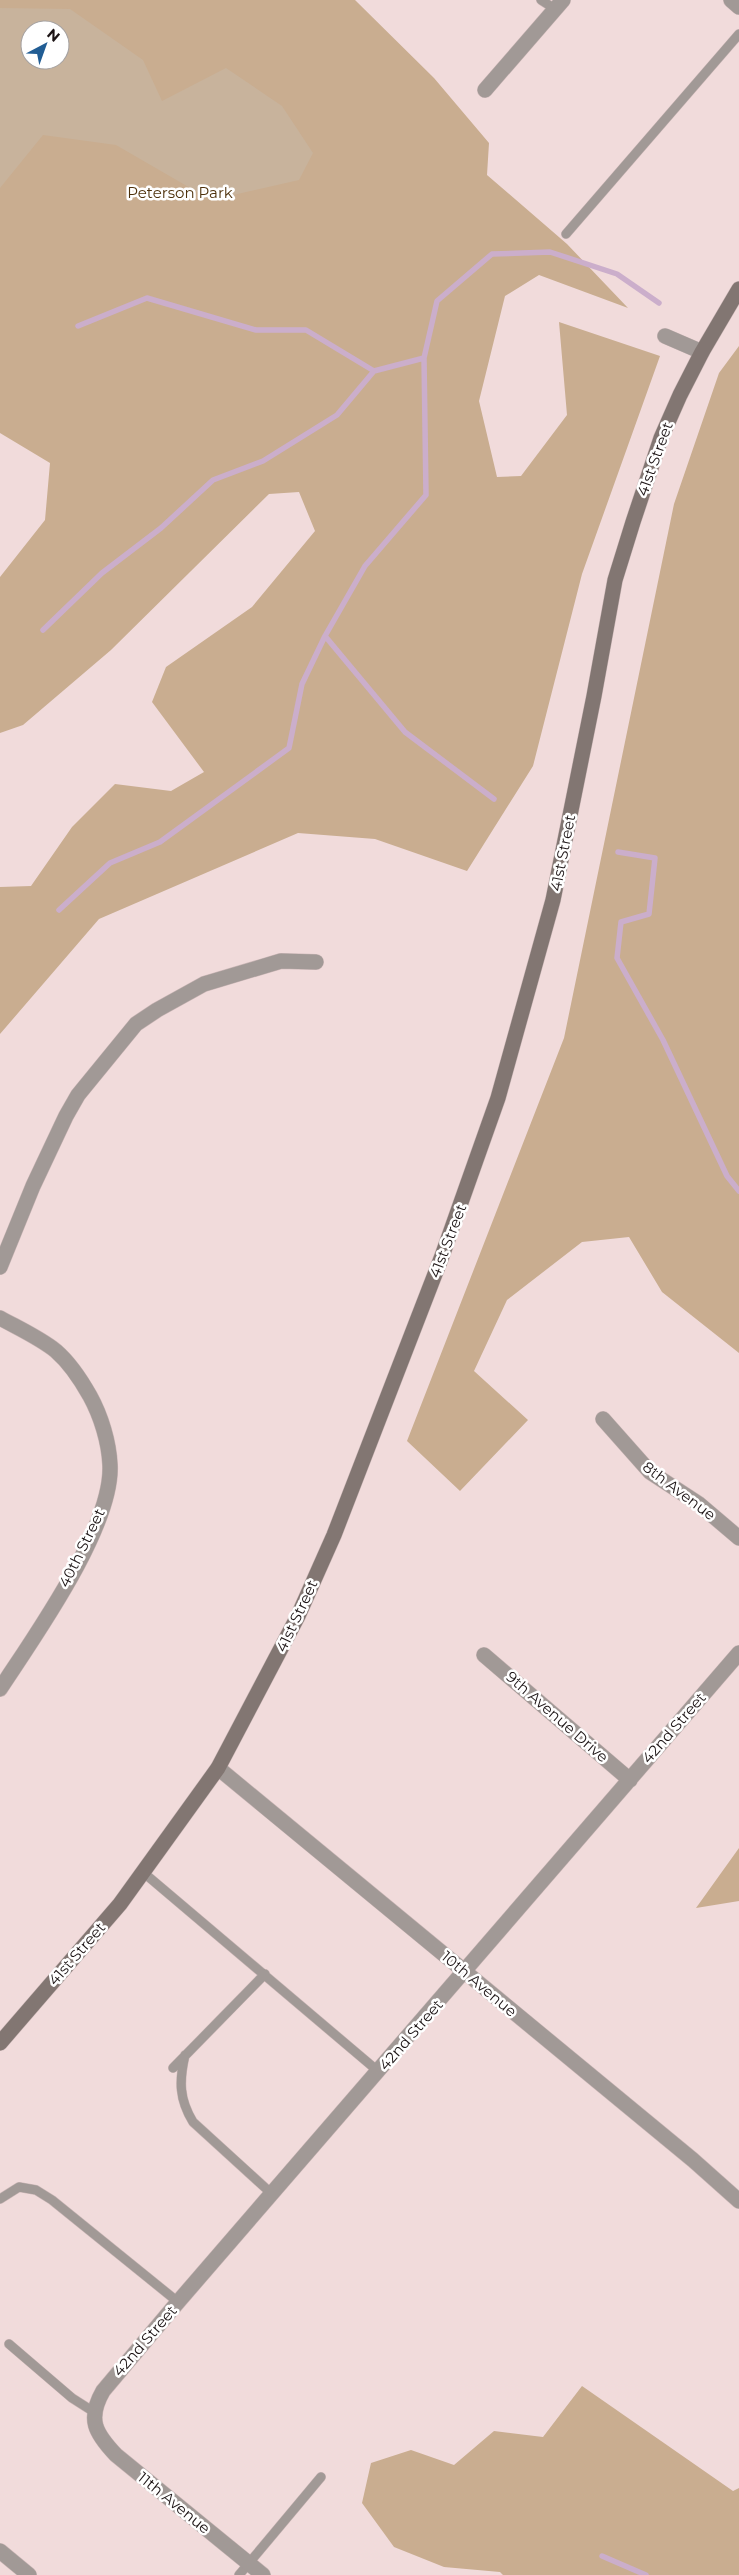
<svg xmlns="http://www.w3.org/2000/svg" width="739" height="2575" viewBox="0 0 739 2575" font-family="Montserrat,sans-serif">
	<rect width="100%" height="100%" fill="#f1dbdb"/>
	<path fill="#c8b39c" fill-rule="evenodd" d="M0,0h306l133,122 -439,282zM30,30h30v30h-30z"/>
	<path fill="#c9ad90" d="M0,0h355l79,78 55,65 -2,32 80,69 61,64 -89,-33 -34,21 -26,105 18,76 24,-1 46,-61 -8,-93 101,34 -78,218 -49,192 -66,105 -92,-32 -77,-6 -199,86 -99,115v-147l31,-1 41,-59 43,-43 56,7 33,-19 -52,-70 14,-35 86,-60 63,-76 -16,-39 -30,2 -158,156 -88,75 -23,8v-156l45,-57 5,-57 -50,-30v-245l43,-53 73,10 95,55 88,-20 14,-27 -31,-47 -56,-38 -64,33 -19,-41 -73,-51 -70,-1z
		M739,346v1007l-77,-61 -33,-55 -47,5 -75,58 -33,71 54,49 -68,71 -53,-50 157,-403 110,-534 45,-131z
		M739,1848v53l-43,7z
		M582,2386l151,105 6,-3v87h-236l-3,-3 -56,-5 -50,-20 -32,-44 9,-40 40,-13 43,15 40,-34 49,6z"/>
	<g fill="none" stroke-linecap="round" stroke-linejoin="round">
		<path stroke="#cbaecb" stroke-width="5.5" d="M78,326l69,-28 109,32h50l68,41 50,-13
			M43,630l59,-57 59,-45 52,-48 50,-19 74,-46 37,-44
			M325,636l80,96 89,67
			M618,852l37,6 -6,56 -28,8 -4,36 46,82 64,136 12,15
			M59,910l51,-47 50,-21 129,-94 13,-64 23,-48 40,-70 61,-71 -2,-137 13,-57 55,-47 58,-2 67,22 42,29
			M602,2556l44,19"/>
		<defs>
			<path id="lane" d="M541,0l14,9
				M566,234l173,-200
				M144,1873l235,199
				M185,2055c-6,26 -6,44 8,67l79,72
				M173,2068l92,-94
				M0,2199l19,-12 17,3 16,10 126,102
				M9,2344l63,54 22,14
				M239,2575l82,-98"/>
			<path id="street" d="M731,0l8,7
				M485,90l78,-90
				M665,336l37,16
				M0,1267l33,-81 33,-70 12,-21 58,-71 21,-14 47,-26 77,-23 35,1
				M0,1318c18,10 40,20 56,33 15,13 25,29 34,45 11,20 19,46 20,69 3,62 -76,172 -110,224
				M603,1419l47,53 49,32 40,34
				M484,1655l146,125
				M218,1768l475,392 46,41
				M0,2551l29,24
				M263,2575l-147,-120c-21,-22 -29,-36 -13,-64l75,-89 561,-649"/>
			<path id="secondary" d="M0,2043l120,-139 98,-136 80,-152 36,-81 108,-279 56,-158 55,-198 41,-204 21,-116 18,-58 28,-84 19,-43 22,-43 37,-63"/>
		</defs>
		<use href="#lane" stroke="#cbb7b7" stroke-width="10"/>
		<use href="#street" stroke="#cbb7b7" stroke-width="16"/>
		<use href="#secondary" stroke="#cbb7b7" stroke-width="16"/>
		<use href="#lane" stroke="#a19996" stroke-width="9"/>
		<use href="#street" stroke="#a19996" stroke-width="15"/>
		<use href="#secondary" stroke="#827672" stroke-width="15"/>
	</g>
	<g text-anchor="middle" stroke-width="5" stroke-linejoin="round" paint-order="stroke">
		<g font-size="15" fill="#4e310b" stroke="#fff">
			<text x="180" y="198">Peterson Park</text>
		</g>
		<g font-size="15" fill="#1c1415" stroke="#fff">
			<text transform="translate(655 459) rotate(-70)" y="5">41st Street</text>
			<text transform="translate(563 853) rotate(-79)" y="5">41st Street</text>
			<text transform="translate(448 1241) rotate(-69)" y="5">41st Street</text>
			<text transform="translate(679 1491) rotate(37)" y="5">8th Avenue</text>
			<text transform="translate(82 1548) rotate(-64)" y="5">40th Street</text>
			<text transform="translate(297 1616) rotate(-65)" y="5">41st Street</text>
			<text transform="translate(557 1717) rotate(41)" y="5">9th Avenue Drive</text>
			<text transform="translate(674 1728) rotate(-49)" y="5">42nd Street</text>
			<text transform="translate(77 1954) rotate(-49)" y="5">41st Street</text>
			<text transform="translate(479 1984) rotate(40)" y="5">10th Avenue</text>
			<text transform="translate(411 2035) rotate(-49)" y="5">42nd Street</text>
			<text transform="translate(145 2341) rotate(-49)" y="5">42nd Street</text>
			<text transform="translate(174 2503) rotate(39)" y="5">11th Avenue</text>
		</g>
	</g>
	<g transform="translate(45 45) rotate(41)"><circle r="24" fill="#ffffff" stroke="#a4a1a1"/>
	<path d="M0-4L9 19L0 12L-9 19Z" fill="#215d94"/>
	<text y="-8" font-size="14" font-weight="bold" text-anchor="middle" fill="#1c1415">N</text>
	</g>
</svg>
